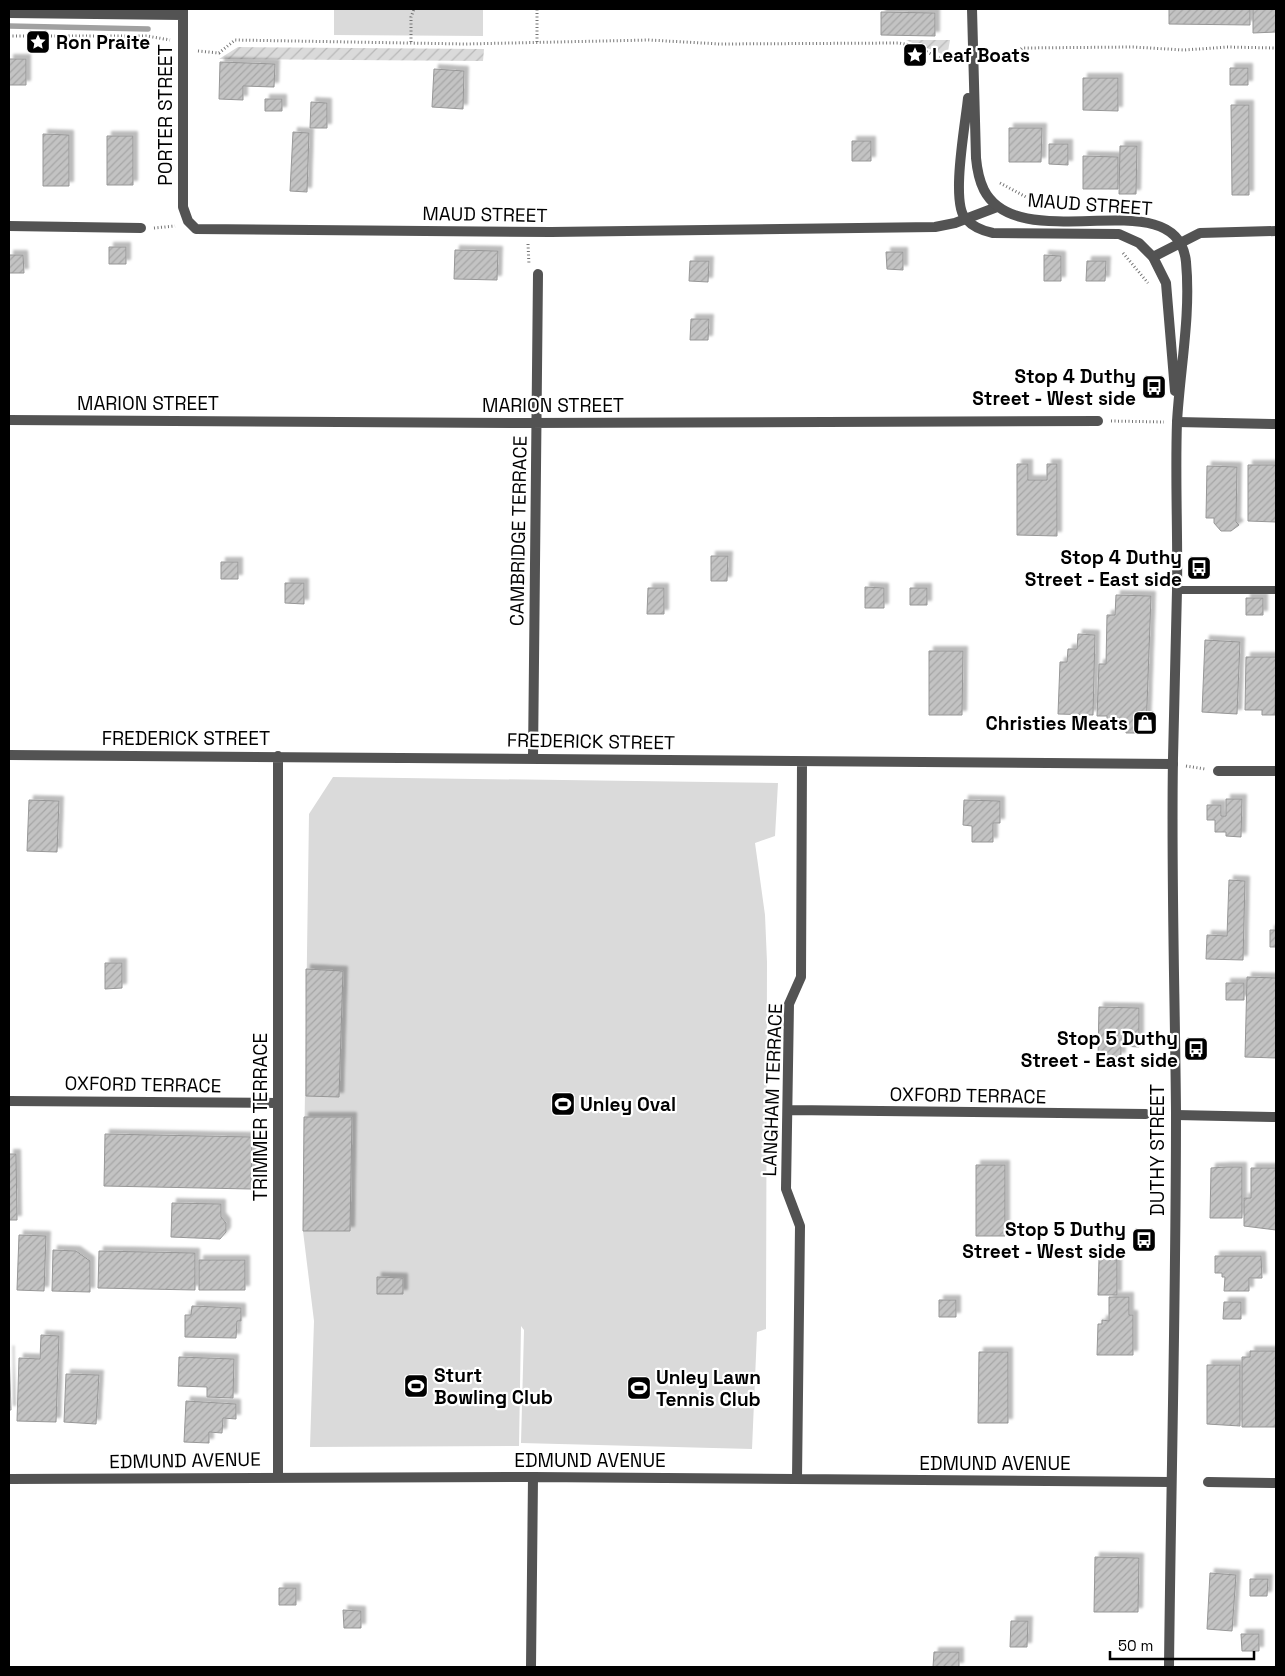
<svg xmlns="http://www.w3.org/2000/svg" width="1285" height="1676" viewBox="0 0 1285 1676" font-family="'Space Grotesk',sans-serif">
	<defs>
		<pattern id="garden-furrows" width="10" height="10" patternUnits="userSpaceOnUse" patternTransform="scale(1.25)"><rect width="10" height="10" fill="#dadada"/><path d="M-1 1l2-2M0 10L10 0M9 11l2-2" fill="none" stroke="#b9b9b9"/></pattern>
		<pattern id="building-hatch" width="6" height="6" patternUnits="userSpaceOnUse" patternTransform="scale(1.25)"><rect width="6" height="6" fill="#c3c3c3"/><path d="M-1 1l2-2M0 6l6-6M5 7l2-2" fill="none" stroke="#a6a6a6"/></pattern>
		<filter id="shadow"><feDropShadow dx="4.5" dy="-4.5" stdDeviation="1" flood-color="#0004"/></filter>
	</defs>
	<rect width="100%" height="100%" fill="#fff"/>
	<path fill="#dadada" d="M334,9h149v27l-149,-1z
		M333,777l445,6 -3,53 -20,7 10,72 2,47 -1,367 -9,3 -5,117 -231,-6 3,-113 -3,-4 -2,120 -209,1 4,-126 -11,-90 6,-417z"/>
	<path fill="url(#garden-furrows)" d="M906,40h44l-3,17c-10,-7 -29,-11 -41,-17z
		M238,47l246,2 -1,12 -264,-2z"/>
	<g fill="none" stroke-linecap="round" stroke-linejoin="round">
		<path stroke="#a1a1a1" stroke-width="5.5" d="M9,26l139,3"/>
	</g>
	<path fill="url(#building-hatch)" stroke="#979797" filter="url(#shadow)" d="M1169,9h81v16l-81,-1z
		M1253,9h23v23l-23,1z
		M881,12l54,1v23l-54,-1z
		M9,59h17v26h-17z
		M220,62l55,2 -1,23 -31,-1v14l-24,-1z
		M1230,68h18v17h-18z
		M434,69l30,2 -1,38 -31,-2z
		M1083,78h35v33l-35,-1z
		M265,99h17v12h-17z
		M311,102l16,1v25h-17z
		M1231,105h18v90h-17z
		M1009,128h33l-1,34h-32z
		M293,132l16,1 -2,59 -17,-1z
		M43,134l26,1v51h-26z
		M107,136h26v49h-26z
		M852,141h19v20h-19z
		M1049,144h19v21l-19,-1z
		M1120,146h17l-1,48h-17z
		M1083,156l35,1v32h-35z
		M109,247h17v17h-17z
		M455,250l43,1 -1,29 -43,-1z
		M886,252h17v18l-16,-1z
		M9,255h14l1,18h-15z
		M1044,255l17,1v25h-17z
		M690,261h19l-1,21 -19,-1z
		M1087,261h19l-1,20h-19z
		M691,319h18l-1,21h-18z
		M1017,464h11v16h19v-16h10v72l-40,-1z
		M1248,465h28v57l-28,-1z
		M1207,466l30,1 -1,55 3,3 -8,6h-10l-7,-8v-5h-8z
		M711,556h17l-1,25h-16z
		M221,562h17v17h-17z
		M285,583h19v21l-19,-1z
		M865,587l19,1v20h-19z
		M648,588h16v26h-17z
		M910,588h17v17h-17z
		M1116,595l35,1 -5,137h-20v-5l-19,-1v-11h-10l2,-52h7l1,-49h8z
		M1246,598h17v17h-17z
		M1078,634l17,1 -2,80 -35,-1 2,-52h7l1,-13h9z
		M1205,640l35,2 -3,72 -35,-2z
		M929,651h34l-1,64h-33z
		M1246,657h30l-1,58h-13v-5h-17z
		M1226,799h16l-1,38 -15,-1v-4h-11v-12h-8v-15h14v11h5z
		M29,800l30,1 -2,51 -30,-1z
		M964,800l36,1v22h-7v19h-21v-16l-9,-1z
		M1229,880l16,1 -2,79 -37,-1 1,-24 20,1z
		M1270,930h6v17h-6z
		M105,963h17v25l-17,1z
		M306,969l37,2 -4,126 -33,-1z
		M1247,977l29,1v80l-31,-1z
		M1226,983h18v17h-18z
		M1099,1007l40,1v39l-18,-1v11h-23z
		M304,1117h48l-2,114h-47z
		M105,1134l147,3 -1,52 -147,-3z
		M9,1154h7l1,66h-8z
		M976,1165h29v71h-29z
		M1226,1167h16v51h-32l1,-50z
		M1251,1168h25v62l-32,-4v-28h7z
		M172,1203l49,1v13l5,6v9l-6,7 -49,-2z
		M19,1235l27,1 -2,55 -27,-1z
		M53,1250l23,1 14,10v31l-38,-1z
		M99,1251l96,2v37l-97,-2z
		M1215,1256h46l1,22h-13v13h-25l1,-14h-3v-4h-7z
		M1099,1259l18,1v35h-19z
		M199,1260h46v30h-46z
		M377,1277l26,1v16h-26z
		M1109,1297h20v18h4v40h-36l1,-31h4v-4l7,1z
		M939,1300h17v17h-17z
		M1224,1302h17v17h-18z
		M192,1306l49,2v13h-4l-1,17 -51,-1v-22h6z
		M41,1335l18,1 -3,86 -39,-1 2,-63 21,1z
		M9,1350l2,60h-2z
		M1250,1351h26v76h-34v-70h8z
		M979,1352h29v71h-30z
		M179,1357l55,2 -1,39 -26,-1v-10l-29,-1z
		M1207,1365h33v61l-33,-2z
		M66,1374l33,1 -3,49 -32,-2z
		M186,1401l50,3v15l-13,-1 -1,15 -13,-1v11l-25,-1z
		M1095,1557l44,1 -1,54h-44z
		M1210,1573l26,2 -4,56 -25,-2z
		M1250,1579h18l-1,17h-17z
		M279,1588h17v17h-17z
		M343,1610l18,1v17h-17z
		M1011,1621h17l-1,26h-17z
		M1241,1634h18v17h-17z
		M934,1652h25v15h-26z"/>
	<g fill="none" stroke-linecap="round" stroke-linejoin="round">
		<path stroke="#757575" stroke-width="3" stroke-dasharray="1 2.5" stroke-linecap="butt" d="M9,36h138l23,4
			M411,42v-25l3,-8
			M537,42v-33
			M198,51l21,2 16,-13 230,4 184,-4 71,4 179,-1 16,3 24,12 21,1
			M986,59l27,-2 9,-9 111,-1 51,3 43,-3 49,1
			M1000,183l41,22
			M154,228l21,-2
			M528,244l1,21
			M1123,253l25,30
			M1111,421l53,1
			M1186,766l19,3"/>
		<path stroke="#535353" stroke-width="8" d="M1177,590h99"/>
		<path stroke="#535353" stroke-width="10" d="M183,9v198l5,14 8,8 355,3 384,-5 20,-4 42,-16
			M9,13l174,2
			M9,226l132,2
			M1153,257l47,-24 76,-2
			M9,420l515,3 574,-2
			M1177,422l99,2
			M9,755l1164,9
			M278,756v721
			M533,758l5,-484
			M1218,771h58
			M9,1101l268,2
			M789,1110l357,4
			M1176,1115l100,2
			M9,1479l524,-2 638,5
			M797,1479l3,-253 -14,-37 3,-185 12,-27 1,-215
			M1208,1482l68,1
			M531,1667l2,-190"/>
		<path stroke="#535353" stroke-width="10" d="M972,9l4,149c1,11 3,22 8,32 36,70 194,-12 202,72 5,53 -6,107 -9,160 -2,56 1,112 0,168 -1,56 -3,112 -4,168 -2,118 2,236 3,354 0,185 -5,370 -7,555
			M968,98c-2,23 -18,106 -2,121 7,8 17,12 27,14l126,1 20,9 14,14 13,26 9,108"/>
	</g>
	<defs>
		<symbol id="sight-square" viewBox="-11 -11 22 22"><rect x="-9" y="-9" width="18" height="18" rx="4" fill="#000" stroke="#fff"/><path d="M0-6L1.8-2.2L6-1.7L2.9 1.2L3.7 5.4L0 3.3L-3.7 5.4L-2.9 1.2L-6-1.7L-1.8-2.2Z" fill="#fff"/></symbol>
		<symbol id="bus-square" viewBox="-11 -11 22 22"><rect x="-9" y="-9" width="18" height="18" rx="4" fill="#000" stroke="#fff"/><path d="M-5-6H5V4H4V6H2V4H-2V6H-4V4H-5ZM-3.5-4V0h7V-4ZM-3.5 1.2v1.5H-2V1.2ZM2 1.2v1.5H3.5V1.2Z" fill="#fff"/></symbol>
		<symbol id="shop-square" viewBox="-11 -11 22 22"><rect x="-9" y="-9" width="18" height="18" rx="4" fill="#000" stroke="#fff"/><path d="M-5-2.5h2.3a2.7 3.5 0 0 1 5.4 0H5L5.5 6h-11ZM-1.5-2.5h3a1.5 2.3 0 0 0-3 0Z" fill="#fff"/></symbol>
		<symbol id="stadium-square" viewBox="-11 -11 22 22"><rect x="-9" y="-9" width="18" height="18" rx="4" fill="#000" stroke="#fff"/><path d="M0-5a6.5 5 0 1 0 0 10a6.5 5 0 1 0 0-10ZM-3.5-1.8h7v3.6h-7Z" fill="#fff"/></symbol>
	</defs>
	<g fill-rule="evenodd">
		<use href="#sight-square" x="24" y="28" width="28" height="28"/>
		<use href="#sight-square" x="901" y="41" width="28" height="28"/>
		<use href="#bus-square" x="1140" y="373" width="28" height="28"/>
		<use href="#bus-square" x="1185" y="554" width="28" height="28"/>
		<use href="#shop-square" x="1131" y="709" width="28" height="28"/>
		<use href="#bus-square" x="1182" y="1035" width="28" height="28"/>
		<use href="#stadium-square" x="549" y="1090" width="28" height="28"/>
		<use href="#bus-square" x="1130" y="1226" width="28" height="28"/>
		<use href="#stadium-square" x="402" y="1372" width="28" height="28"/>
		<use href="#stadium-square" x="625" y="1374" width="28" height="28"/>
	</g>
	<g text-anchor="middle" stroke-width="4.5" stroke-linejoin="round" paint-order="stroke">
		<g font-size="19" font-weight="bold" fill="#000" stroke="#fff" text-anchor="start">
			<text x="56" y="49">Ron Praite</text>
			<text x="932" y="62">Leaf Boats</text>
			<text x="1136" y="383" text-anchor="end">Stop 4 Duthy<tspan x="1136" dy="22">Street - West side</tspan></text>
			<text x="1182" y="564" text-anchor="end">Stop 4 Duthy<tspan x="1182" dy="22">Street - East side</tspan></text>
			<text x="1128" y="730" text-anchor="end">Christies Meats</text>
			<text x="1178" y="1045" text-anchor="end">Stop 5 Duthy<tspan x="1178" dy="22">Street - East side</tspan></text>
			<text x="580" y="1111">Unley Oval</text>
			<text x="1126" y="1236" text-anchor="end">Stop 5 Duthy<tspan x="1126" dy="22">Street - West side</tspan></text>
			<text x="434" y="1382">Sturt<tspan x="434" dy="22">Bowling Club</tspan></text>
			<text x="656" y="1384">Unley Lawn<tspan x="656" dy="22">Tennis Club</tspan></text>
		</g>
		<g font-size="19" fill="#000" stroke="#fff">
			<text transform="translate(165 115) rotate(-90)" y="7">PORTER STREET</text>
			<text transform="translate(1090 204) rotate(4)" y="7">MAUD STREET</text>
			<text transform="translate(485 214) rotate(1)" y="7">MAUD STREET</text>
			<text x="148" y="410">MARION STREET</text>
			<text x="553" y="412">MARION STREET</text>
			<text transform="translate(518 531) rotate(-89)" y="7">CAMBRIDGE TERRACE</text>
			<text x="186" y="745">FREDERICK STREET</text>
			<text transform="translate(591 741) rotate(1)" y="7">FREDERICK STREET</text>
			<text transform="translate(143 1084) rotate(1)" y="7">OXFORD TERRACE</text>
			<text transform="translate(772 1090) rotate(-88)" y="7">LANGHAM TERRACE</text>
			<text transform="translate(968 1095) rotate(1)" y="7">OXFORD TERRACE</text>
			<text transform="translate(260 1117) rotate(-90)" y="7">TRIMMER TERRACE</text>
			<text transform="translate(1157 1150) rotate(-90)" y="7">DUTHY STREET</text>
			<text transform="translate(185 1460) rotate(-1)" y="7">EDMUND AVENUE</text>
			<text x="590" y="1467">EDMUND AVENUE</text>
			<text x="995" y="1470">EDMUND AVENUE</text>
		</g>
	</g>
	<rect width="1285" height="1676" fill="none" stroke="#000000" stroke-width="20"/>
	<path d="M1110 1651v8h144v-8" fill="none" stroke="#000000" stroke-width="2.5"/>
	<text x="1118" y="1651" font-size="15" fill="#000000" stroke="#ffffff" stroke-width="4" paint-order="stroke">50 m</text>
</svg>
